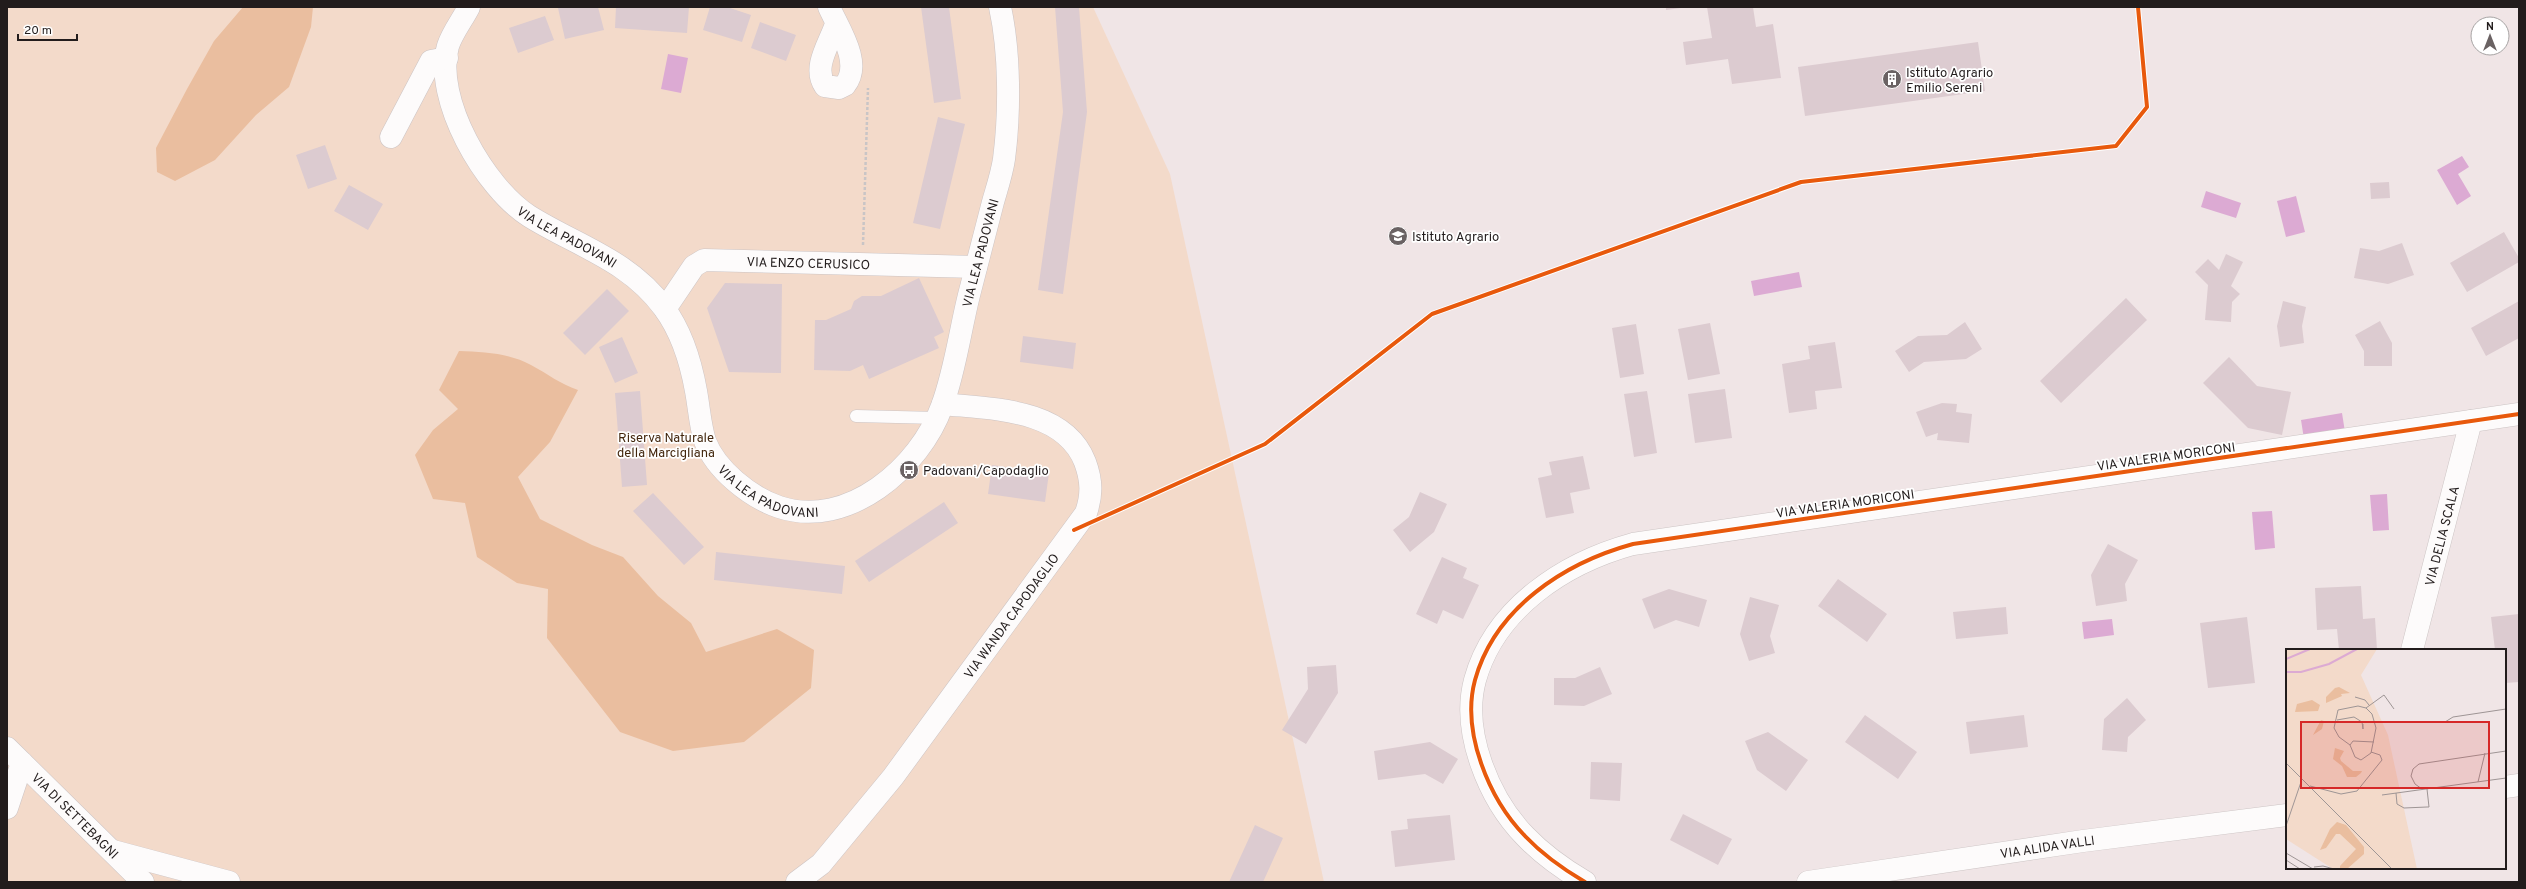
<svg xmlns="http://www.w3.org/2000/svg" width="2526" height="889" viewBox="0 0 2526 889" font-family="Overpass,sans-serif">
	<rect width="100%" height="100%" fill="#f0e5e6"/>
	<path fill="#f3daca" d="M7,7h1086l77,167 154,708h-1317z"/>
	<path fill="#eabe9f" d="M243,7h70l-2,20 -22,60 -33,28 -41,45 -40,21 -18,-9 -1,-24 31,-59 27,-48z
		M459,351c25,1 50,2 72,14 17,9 29,19 47,25l-28,52 -32,35 22,42 52,26 31,12 35,39 33,27 15,29 71,-23 37,21 -3,38 -67,54 -71,9 -53,-19 -73,-94 1,-49 -31,-6 -40,-26 -12,-54 -32,-4 -18,-44 18,-25 25,-21 -19,-19z"/>
	<path fill="#dcaad3" d="M668,54l20,4 -7,35 -20,-4z
		M2462,156l7,11 -11,7 13,22 -14,9 -20,-35z
		M2206,191l35,12 -5,15 -35,-11z
		M2296,196l9,36 -19,5 -9,-36z
		M1799,272l3,15 -48,9 -3,-15z
		M2342,413l3,19 -41,7 -3,-19z
		M2387,494l2,36 -16,1 -3,-36z
		M2272,511l3,37 -20,2 -3,-38z
		M2112,619l2,16 -30,4 -2,-17z"/>
	<path fill="#dccbd0" d="M563,7h35l6,23 -39,9 -7,-31z
		M616,7h73l-2,26 -72,-5z
		M710,7h17l24,8 -9,27 -39,-12z
		M921,7h28l12,92 -27,4z
		M1055,7h24l8,105 -24,182 -25,-4 25,-178z
		M1666,7h15v1l-15,2z
		M1707,7h46l3,20 17,-3 8,54 -49,6 -4,-25 -42,6 -3,-23 29,-4z
		M545,16l9,24 -36,13 -9,-25z
		M760,22l36,13 -10,26 -35,-13z
		M1978,42l7,49 -180,25 -7,-49z
		M938,117l27,7 -25,105 -27,-6z
		M325,145l12,34 -29,10 -12,-34z
		M2389,182l1,16 -19,1 -1,-16z
		M349,185l34,19 -15,26 -34,-19z
		M2504,232l15,26v4l-52,30 -17,-29z
		M2402,243l12,32 -26,9 -34,-6 6,-30 19,3z
		M2226,254l17,8 -12,24 9,8 -8,8 -1,20 -26,-2 3,-35 -13,-13 13,-13 11,11z
		M919,278l25,54 -10,5 5,11 -70,31 -6,-14 -13,6 -36,-1 1,-50h11l25,-11 3,-8 8,-5h19z
		M725,283l57,1 -1,89 -52,-1 -22,-64z
		M607,289l22,22 -44,44 -22,-22z
		M2126,298l21,22 -86,83 -21,-22z
		M2283,301l23,6 -4,19 2,17 -24,4 -3,-21z
		M2519,301v37l-33,18 -15,-28z
		M2380,321l12,22v23h-28v-15l-9,-16z
		M1965,322l17,27 -16,10 -42,3 -15,10 -14,-21 23,-15 29,-1z
		M1710,323l10,51 -32,6 -10,-51z
		M1636,324l8,50 -24,4 -8,-50z
		M1023,336l53,7 -3,26 -53,-7z
		M622,337l16,36 -23,10 -16,-36z
		M1835,342l7,46 -27,3 2,18 -28,4 -7,-49 28,-5 -2,-13z
		M2229,357l28,29 34,6 -9,43 -34,-7 -45,-45z
		M1725,389l7,49 -37,5 -7,-49z
		M640,391l7,94 -25,2 -7,-94z
		M1647,391l10,62 -23,4 -10,-63z
		M1942,403l15,1 -1,8 16,2 -3,29 -32,-3 1,-7 -12,4 -10,-25z
		M1583,456l7,33 -20,4 4,20 -28,5 -8,-40 14,-3 -3,-13z
		M992,465l57,8 -4,29 -57,-8z
		M1420,492l27,12 -13,28 -24,20 -17,-22 16,-13z
		M653,493l51,54 -20,18 -51,-54z
		M944,502l14,21 -89,59 -14,-21z
		M2108,544l30,16 -13,24 2,17 -31,5 -5,-31z
		M716,552l129,14 -3,28 -128,-14z
		M1442,557l25,11 -4,10 16,7 -16,34 -20,-9 -6,14 -21,-10z
		M1838,579l49,35 -20,28 -49,-36z
		M2361,586l2,33 12,-1 2,32h-38l-2,-21 -20,1 -2,-42z
		M1669,589l38,11 -8,27 -23,-7 -22,9 -12,-30z
		M1750,597l29,8 -9,31 5,17 -26,8 -9,-27z
		M2006,607l2,27 -52,5 -3,-27z
		M2519,614v68l-14,1v-33h-10l-4,-33z
		M2247,617l8,66 -47,5 -8,-65z
		M1336,665l2,28 -32,51 -24,-14 26,-41 -1,-22z
		M1600,667l12,27 -28,12 -30,-1v-27h21z
		M2127,698l19,22 -18,17 -1,15 -25,-2 2,-31z
		M1865,715l52,37 -19,27 -53,-37z
		M2024,715l4,32 -58,7 -4,-32z
		M1768,732l40,28 -22,31 -29,-21 -12,-29z
		M1430,742l28,17 -15,25 -18,-10 -47,6 -4,-29z
		M1591,762l31,1 -2,38 -30,-2z
		M1683,814l49,25 -14,26 -48,-25z
		M1450,815l5,45 -60,7 -4,-36 17,-2 -1,-10z
		M1255,825l28,13 -20,44h-34z"/>
	<g fill="none" stroke-linecap="round" stroke-linejoin="round">
		<defs>
			<path id="service" d="M856,416l81,2"/>
			<g id="minor">
				<path id="s1" d="M469,7c-6,12 -17,26 -21,39 -15,53 37,142 81,170 48,30 100,44 135,92 17,23 27,55 32,83 3,16 4,34 9,50 11,29 45,56 74,66 69,23 141,-40 163,-101 13,-35 18,-75 27,-111 8,-31 16,-62 24,-93 4,-14 9,-29 11,-43 6,-46 6,-106 -4,-152"/>
				<path d="M829,7c9,21 34,56 16,78l-6,3 -14,-2c-13,-19 5,-43 11,-62"/>
				<path d="M391,137l40,-76 16,-3"/>
				<path id="s2" d="M665,309l29,-43 10,-6 272,7"/>
				<path id="s3" d="M2412,650l59,-229"/>
				<path id="s4" d="M7,748l136,134"/>
				<path d="M2505,787l14,-2"/>
				<path d="M7,808l15,-45"/>
				<path d="M113,851l116,31"/>
				<path id="s5" d="M797,882l24,-18 72,-87 193,-264c6,-18 6,-32 -1,-51 -21,-54 -94,-53 -142,-58"/>
				<path d="M1585,882c-22,-13 -43,-28 -60,-46 -36,-37 -64,-104 -50,-156 20,-72 89,-117 158,-136l886,-130"/>
				<path id="s6" d="M1808,882l275,-41 204,-26"/>
			</g>
		</defs>
		<use href="#service" stroke="#ccc4c4" stroke-width="13"/>
		<use href="#minor" stroke="#ccc4c4" stroke-width="23"/>
		<path stroke="#c9c5c6" stroke-width="2.5" stroke-dasharray="3 2" stroke-linecap="butt" d="M863,245l5,-157"/>
		<use href="#service" stroke="#fdfbfb" stroke-width="12"/>
		<use href="#minor" stroke="#fdfbfb" stroke-width="22"/>
		<defs>
			<path id="cycleway" d="M1074,530l191,-86 167,-130 369,-132 315,-36 31,-39 -9,-100
				M1585,882c-22,-13 -43,-28 -60,-46 -36,-37 -64,-104 -50,-156 20,-72 89,-117 158,-136l886,-130"/>
		</defs>
		<use href="#cycleway" stroke="#fff" stroke-width="6"/>
		<use href="#cycleway" stroke="#e8590c" stroke-width="4"/>
	</g>
	<defs>
		<symbol id="building-disc" viewBox="-11 -11 22 22"><circle r="9.5" fill="#6a6263" stroke="#fff"/><path d="M-4-6H4V6H1V3H-1V6H-4ZM-2.5-4.3h1.7v1.8h-1.7ZM.8-4.3h1.7v1.8H.8ZM-2.5-1h1.7V.8h-1.7ZM.8-1h1.7V.8H.8Z" fill="#fff"/></symbol>
		<symbol id="school-disc" viewBox="-11 -11 22 22"><circle r="9.5" fill="#6a6263" stroke="#fff"/><path d="M0-5L7-2L0 1L-7-2ZM-4 1L0 2.5L4 1V4Q0 6-4 4Z" fill="#fff"/></symbol>
		<symbol id="bus-disc" viewBox="-11 -11 22 22"><circle r="9.5" fill="#6a6263" stroke="#fff"/><path d="M-5-6H5V4H4V6H2V4H-2V6H-4V4H-5ZM-3.5-4V0h7V-4ZM-3.5 1.2v1.5H-2V1.2ZM2 1.2v1.5H3.5V1.2Z" fill="#fff"/></symbol>
	</defs>
	<g fill-rule="evenodd">
		<use href="#building-disc" x="1881" y="68" width="22" height="22"/>
		<use href="#school-disc" x="1387" y="225" width="22" height="22"/>
		<use href="#bus-disc" x="898" y="459" width="22" height="22"/>
	</g>
	<g text-anchor="middle" stroke-width="3.5" stroke-linejoin="round" paint-order="stroke">
		<g font-size="13" fill="#221c1c" stroke="#fff" text-anchor="start">
			<text x="1906" y="77">Istituto Agrario<tspan x="1906" dy="15">Emilio Sereni</tspan></text>
			<text x="1412" y="241">Istituto Agrario</text>
			<text x="923" y="475">Padovani/Capodaglio</text>
		</g>
		<g font-size="13" fill="#221c1c" stroke="#fff">
			<text dy="5" stroke="none"><textPath href="#s1" startOffset="285">VIA LEA PADOVANI</textPath></text>
			<text dy="5" stroke="none"><textPath href="#s1" startOffset="1017">VIA LEA PADOVANI</textPath></text>
			<text dy="5" stroke="none"><textPath href="#s2" startOffset="168">VIA ENZO CERUSICO</textPath></text>
			<text transform="translate(2166 456) rotate(-8)" y="5">VIA VALERIA MORICONI</text>
			<text dy="5" stroke="none"><textPath href="#s1" startOffset="633">VIA LEA PADOVANI</textPath></text>
			<text transform="translate(1845 503) rotate(-8)" y="5">VIA VALERIA MORICONI</text>
			<text dy="5" stroke="none"><textPath href="#s3" startOffset="118">VIA DELIA SCALA</textPath></text>
			<text dy="5" stroke="none"><textPath href="#s5" startOffset="343">VIA WANDA CAPODAGLIO</textPath></text>
			<text dy="5" stroke="none"><textPath href="#s4" startOffset="96">VIA DI SETTEBAGNI</textPath></text>
			<text dy="5" stroke="none"><textPath href="#s6" startOffset="242">VIA ALIDA VALLI</textPath></text>
		</g>
		<g font-size="13" fill="#42260d" stroke="#fff">
			<text x="666" y="442">Riserva Naturale<tspan x="666" dy="15">della Marcigliana</tspan></text>
		</g>
	</g>
	<g transform="translate(2286 649)">
		<rect width="220" height="220" fill="#f0e5e6"/>
		<path d="M0,0h91l-16,26 27,60 29,134h-84l-47,-30z" fill="#f3daca"/>
		<path d="M53,38l11,6 -9,1 1,2 -16,7v-6l9,-9zM26,51l8,5 -2,6 -23,1 2,-8zM35,71l3,1 -2,8 -9,6zM49,99l9,3 -4,7 1,3 12,10h9l-1,2 -5,4h-9l-5,-11 -9,-7zM51,173l9,3 18,22v7l-17,15h-7v-3l16,-17 -16,-15h-4l-10,14 -6,2 10,-21z" fill="#eabe9f"/>
		<path fill="none" stroke="#dcaad3" stroke-width="2" d="M0,10l24,-10M0,23h15l28,-8 28,-15"/>
		<path fill="none" stroke="#9e9595" stroke-width="1" d="M69,48l10,3 4,5M72,57l8,2 6,6 4,14 -5,25 -10,7 -6,-3 -5,-12 -11,-8 -5,-9 4,-18zM80,59l18,-13 10,14M51,71l17,-3 8,5 1,7v-5M159,73l8,-5 53,-8M64,96l3,-4 21,1M0,114l106,106M192,133l7,-29M24,137l31,8 16,-3 25,-31 -2,-5 -9,-3M136,140l-7,-5 -4,-8 2,-7 6,-5 87,-13M110,144l1,11 7,4 23,-1h2l-2,-18M96,146l124,-17M0,177l16,-47M0,204l27,16M0,211l14,9M28,218l9,-1 11,3"/>
		<path fill="#d62828" fill-opacity="0.15" stroke="#d62828" stroke-width="2" d="M15,73h188v66h-188z"/>
		<rect width="220" height="220" fill="none" stroke="#221c1c" stroke-width="2"/>
	</g>
	<rect width="2526" height="889" fill="none" stroke="#221c1c" stroke-width="16"/>
	<g transform="translate(2490 36)"><circle r="19" fill="#ffffff" stroke="#a7a4a4"/>
	<path d="M0-3L7 15L0 10L-7 15Z" fill="#6a6263"/>
	<text y="-6" font-size="11" font-weight="bold" text-anchor="middle" fill="#221c1c">N</text>
	</g>
	<path d="M18 34v6h59v-6" fill="none" stroke="#221c1c" stroke-width="2"/>
	<text x="24" y="34" font-size="12" fill="#221c1c" stroke="#ffffff" stroke-width="3" paint-order="stroke">20 m</text>
</svg>
